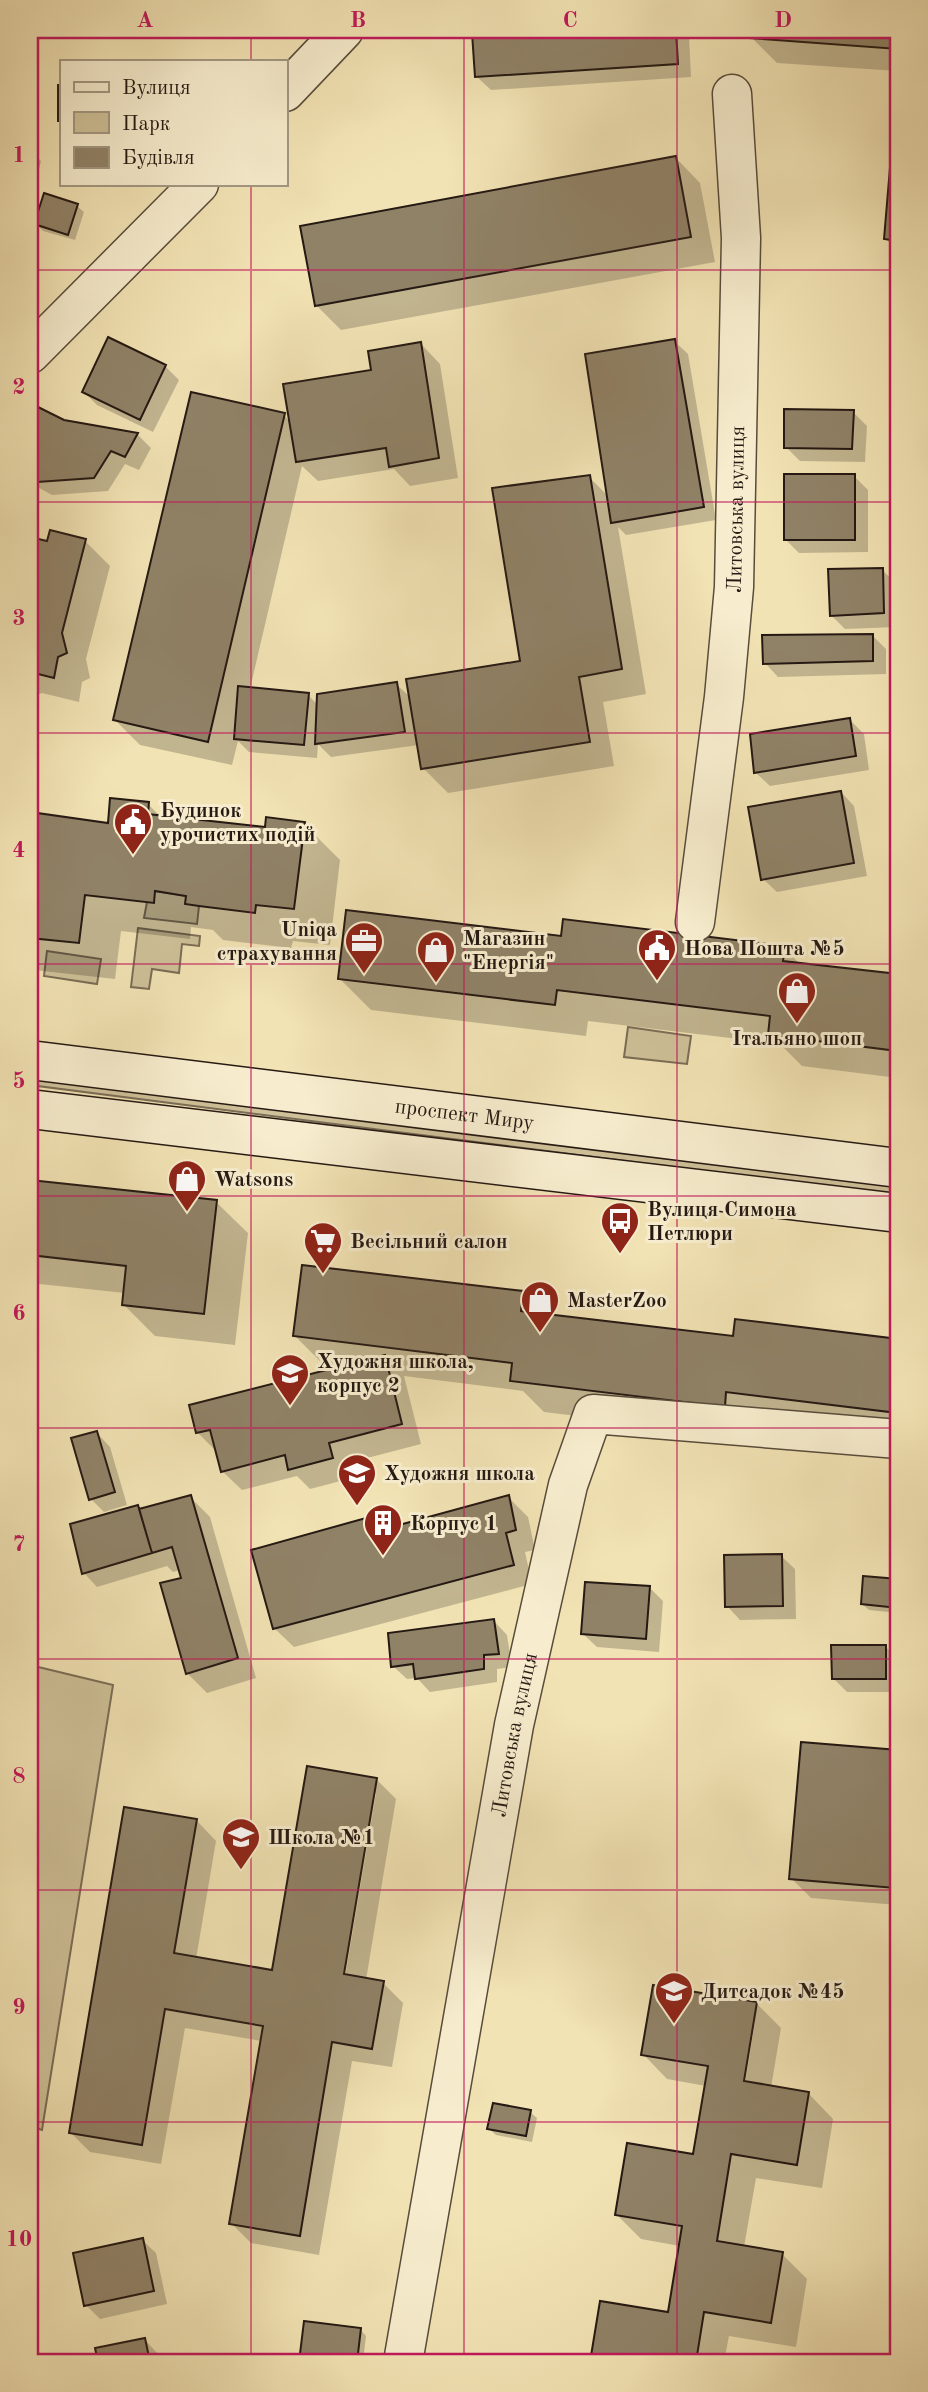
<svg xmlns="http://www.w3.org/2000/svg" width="928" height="2392" viewBox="0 0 928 2392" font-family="'Old Standard TT',serif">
	<rect width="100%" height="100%" fill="#f2e3b4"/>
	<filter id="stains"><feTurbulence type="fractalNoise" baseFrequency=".00286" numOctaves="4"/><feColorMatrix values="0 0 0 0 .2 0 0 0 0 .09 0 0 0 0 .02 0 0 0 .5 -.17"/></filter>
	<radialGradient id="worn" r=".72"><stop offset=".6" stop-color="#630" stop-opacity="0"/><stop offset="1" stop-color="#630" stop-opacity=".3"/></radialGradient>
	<path fill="#cfc199" stroke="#7a6d56" stroke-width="2" d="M155,891l31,5 13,10 -2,18 -53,-6 3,-16z
		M138,928l62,8 -1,10 -17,-2 -3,29 -27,-4 -3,20 -18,-2z
		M47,951l54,8 -4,25 -53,-8z
		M628,1027l63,9 -4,28 -63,-7z
		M30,1076l868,110v10l-868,-111z
		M30,1665l83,20 -71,445 -12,-4z"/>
	<path fill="#0003" fill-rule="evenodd" d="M552,30h131l6,6 2,41 -200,13 -14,-13 -3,-43z
		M752,30h146v41l-121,-8 -25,-25z
		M894,134h4v117l-12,-12z
		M30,150l11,11 -11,46z
		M676,158l24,25 15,79 -374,68 -25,-25z
		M77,206l7,6 -9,28 -32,-9 -7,-7z
		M674,341l14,13 28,166 -90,15 -8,-8 28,167 -43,8 11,64 -166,27 -25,-25 -4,-23 -88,12 -13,-13 -1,14 -68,-6 -11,-11 -6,24 -92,-20 -25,-25 169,-305 7,8 130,-79 19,20 18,114 -48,8 -16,-17 -76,12 -16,-15 -52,223 58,6 10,10 78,-21 15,14 111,-36 67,-185 20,20z
		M165,366l14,14 -26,52 -56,-27 -13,-13z
		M39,409l25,13 74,13 13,13 -12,22 -14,-6 -17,27 -56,4 -22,-12v-59z
		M853,412l14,14 -2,36 -65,-1 -14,-14z
		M854,476l14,14v62l-69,1 -14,-14z
		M30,538l18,5 37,-2 25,25 -24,93 4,19 -8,4 -3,20 -37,-9 -8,3 -4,-4z
		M882,570l14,13 1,44 -52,2 -14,-14z
		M872,635l14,14v25l-108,3 -13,-14z
		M850,720l14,14 5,36 -99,16 -14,-13z
		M841,792l13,14 13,70 -90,16 -14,-13z
		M148,804l13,13 105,12 38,-5 36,36 -10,85 -37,-4 -2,7 -68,-8 -10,-10 -22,-3 -1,12 -69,-8 -6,48 -81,-9 -4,-5v-152l80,11z
		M562,938l222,10 17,17 97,11v102l-96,-12 -22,-22 -192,-23 -2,15 -215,-26 -31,-31z
		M30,1182l186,20 32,31 -13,112 -80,-9 -31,-31 1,-12 -95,-10z
		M522,1293l22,22 190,23 2,-17 162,19v100l-142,-2 -212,-26 -21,-21 -119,-15 17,68 -73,19 4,15 -42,11 -13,-13 -55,14 -20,-19 -5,-19 -19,-19 141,-64 -13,-2 -32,-32z
		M97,1433l13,14 17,58 -23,7 -13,-13z
		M190,1497l20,20 46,161 -49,15 -20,-20 -4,-94 -3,-9 -7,2 -6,-6 -70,21 -13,-14 57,-62z
		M508,1497l20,20 7,33 -10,2 7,32 -238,63 -20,-19 109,-113 13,13z
		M781,1556l14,13 1,50 -56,1 -13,-14z
		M865,1578l33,2v33l-29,-3 -7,-6z
		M649,1587l14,14 -4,51 -62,-5 -14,-13z
		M494,1621l13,14 5,32 -15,2v13l-67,10 -13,-14 -10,1 -14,-13z
		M886,1647l12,13v32h-51l-14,-14z
		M802,1744l96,8v153l-87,-7 -20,-20z
		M376,1779l20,20 -30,181 17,3 20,20 -11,64 -40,-6 -33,194 -68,-12 -20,-20 31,-182 -77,-13 -24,136 -71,-12 -20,-20 127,-311 19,20 -20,118 77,13zM373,1793h3l-32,190h-3z
		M756,2003l25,25 -10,60 38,6 24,25 -11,69 -66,-10 -12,69 38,7 25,25 -11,68 -67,-11 -5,26h-132l9,-59 68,11 11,-68 -39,-7 -25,-25 78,-58 12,-70 -39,-7 -24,-25zM752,2021h3l-11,69h-4z
		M530,2112l7,6 -5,24 -36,-7 -7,-6z
		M142,2240l14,13 11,51 -67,15 -14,-14z
		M305,2323l55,6 6,7 -3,26h-62z
		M145,2340l13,14 2,8h-61l-2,-12z"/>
	<path fill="#908267" stroke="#251913" stroke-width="2" d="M523,30h153l2,34 -203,13 -3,-44z
		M751,30h147v19l-148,-11z
		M58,85h3v36h-3z
		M893,132h5v109l-14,-2z
		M676,156l15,81 -376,69 -15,-80z
		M44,193l34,11 -10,31 -34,-11z
		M108,337l58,28 -26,55 -58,-28z
		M675,339l29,168 -93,16 -26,-169z
		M421,342l18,116 -50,9 -3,-19 -90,14 -13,-78 88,-14 -3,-19z
		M191,392l94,21 -77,329 -95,-22z
		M896,405h2v58h-3z
		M38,407l26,13 74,13 -13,24 -14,-6 -17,27 -57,4 -7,-4v-57z
		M784,409l70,1 -2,39 -68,-1z
		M784,474h71v66h-71z
		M590,475l32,194 -43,8 11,65 -169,27 -15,-90 114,-18 -28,-173z
		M50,530l36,9 -24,94 5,20 -9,4 -4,21 -24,-6v-135l17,4z
		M883,568l1,45 -54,3 -2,-47z
		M873,634v27l-110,3 -1,-29z
		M397,682l8,50 -90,12 2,-50z
		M238,686l71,7 -5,52 -70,-6z
		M850,718l6,38 -102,17 -4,-39z
		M841,791l13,72 -93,17 -13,-73z
		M110,798l39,4 -1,12 117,13 1,-10 39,5 -11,87 -38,-4 -1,8 -56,-7 -14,-2 1,-8 -31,-5 -1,12 -69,-8 -6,48 -49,-5v-126l78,11z
		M346,910l215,26 2,-17 222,27 -2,15 115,13v77l-130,-16 2,-19 -213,-26 -2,15 -217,-26z
		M30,1180l187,20 -13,114 -82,-9 4,-39 -96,-11z
		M302,1265l221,26 -2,20 212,25 2,-17 163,20v74l-172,-21 -1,15 -215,-26 2,-18 -219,-27z
		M385,1355l17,69 -73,19 4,15 -45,12 -3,-15 -64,17 -11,-42 -14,3 -7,-28z
		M97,1431l18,61 -26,8 -18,-62z
		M191,1495l47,163 -52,16 -26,-91 21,-5 -9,-31 -20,6 -13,-44z
		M509,1495l7,35 -10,3 8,32 -241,64 -22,-79 133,-37 4,15z
		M138,1505l14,48 -70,21 -12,-50z
		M782,1554l1,52 -58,1 -1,-52z
		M863,1576l35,3v29l-37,-4z
		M585,1582l65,4 -4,53 -65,-5z
		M494,1619l5,35 -15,1v14l-69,10 -2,-15 -22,3 -3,-34z
		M831,1645h55v34h-54z
		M801,1742l97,8v93l-3,45 -106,-9z
		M307,1766l70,12 -33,196 40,7 -12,68 -40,-7 -32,194 -71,-12 34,-198 -98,-17 -23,136 -73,-12 55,-326 73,12 -23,134 98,17z
		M653,1985l104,17 -13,79 65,11 -12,73 -66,-11 -14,87 66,11 -12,71 -67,-11 -8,50h-106l10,-61 68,11 14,-86 -67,-11 12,-72 66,11 15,-88 -67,-11z
		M493,2103l38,7 -5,26 -39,-7z
		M143,2238l11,53 -70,15 -11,-53z
		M304,2321l57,7 -4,34h-58z
		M145,2338l5,24h-52l-3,-14z"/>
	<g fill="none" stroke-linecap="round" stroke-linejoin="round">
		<defs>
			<g id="street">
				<path d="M285,92l59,-62"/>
				<path d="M30,354l169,-170"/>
				<path id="s1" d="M695,922l29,-225 10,-110 7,-349 -9,-144"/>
				<path id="s2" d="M403,2362l111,-637 54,-240 25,-71 305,25"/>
			</g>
			<g id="secondary">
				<path id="s3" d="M30,1060l868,108"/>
				<path d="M30,1109l868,104"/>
			</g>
		</defs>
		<use href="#street" stroke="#584c3b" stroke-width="41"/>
		<use href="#secondary" stroke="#251913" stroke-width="41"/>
		<use href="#street" stroke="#f7edce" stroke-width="38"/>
		<use href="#secondary" stroke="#f7edce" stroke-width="38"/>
	</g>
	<path fill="none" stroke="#c2185b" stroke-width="2" stroke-opacity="0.55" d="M251,30v31M464,30v2332M677,30v2332M251,184v2178M30,270h868M30,502h868M30,733h868M30,964h868M30,1196h868M30,1428h868M30,1659h868M30,1890h868M30,2122h868"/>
	<defs>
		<symbol id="civic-pin" viewBox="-11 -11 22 30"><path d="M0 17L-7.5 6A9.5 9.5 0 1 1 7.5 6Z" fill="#8f2418" stroke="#f7edce"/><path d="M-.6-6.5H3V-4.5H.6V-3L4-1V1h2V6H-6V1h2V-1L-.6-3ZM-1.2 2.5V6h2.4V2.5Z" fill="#fff"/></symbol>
		<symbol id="office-pin" viewBox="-11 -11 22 30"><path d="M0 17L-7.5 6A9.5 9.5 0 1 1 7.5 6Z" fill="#8f2418" stroke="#f7edce"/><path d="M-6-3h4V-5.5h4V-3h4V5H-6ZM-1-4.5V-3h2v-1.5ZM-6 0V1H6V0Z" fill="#fff"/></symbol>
		<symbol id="shop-pin" viewBox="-11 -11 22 30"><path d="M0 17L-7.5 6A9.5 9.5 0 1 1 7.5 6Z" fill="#8f2418" stroke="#f7edce"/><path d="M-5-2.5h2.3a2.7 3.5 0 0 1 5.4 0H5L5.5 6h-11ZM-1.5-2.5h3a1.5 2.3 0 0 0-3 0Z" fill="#fff"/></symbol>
		<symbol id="bus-pin" viewBox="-11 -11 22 30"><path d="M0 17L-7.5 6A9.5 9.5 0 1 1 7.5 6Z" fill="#8f2418" stroke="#f7edce"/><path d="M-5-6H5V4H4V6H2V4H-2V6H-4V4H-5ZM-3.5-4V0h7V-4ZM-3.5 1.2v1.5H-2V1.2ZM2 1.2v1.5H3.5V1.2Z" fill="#fff"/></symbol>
		<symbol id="supermarket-pin" viewBox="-11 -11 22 30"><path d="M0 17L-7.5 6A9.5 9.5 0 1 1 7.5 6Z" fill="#8f2418" stroke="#f7edce"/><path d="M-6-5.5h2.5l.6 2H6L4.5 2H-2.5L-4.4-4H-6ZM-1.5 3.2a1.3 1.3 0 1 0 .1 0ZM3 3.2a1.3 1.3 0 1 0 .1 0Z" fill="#fff"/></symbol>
		<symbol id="school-pin" viewBox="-11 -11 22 30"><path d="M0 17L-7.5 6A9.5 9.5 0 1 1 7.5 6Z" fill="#8f2418" stroke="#f7edce"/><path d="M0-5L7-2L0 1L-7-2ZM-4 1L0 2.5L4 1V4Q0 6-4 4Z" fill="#fff"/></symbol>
		<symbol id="building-pin" viewBox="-11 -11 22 30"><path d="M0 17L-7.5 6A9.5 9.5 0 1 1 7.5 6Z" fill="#8f2418" stroke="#f7edce"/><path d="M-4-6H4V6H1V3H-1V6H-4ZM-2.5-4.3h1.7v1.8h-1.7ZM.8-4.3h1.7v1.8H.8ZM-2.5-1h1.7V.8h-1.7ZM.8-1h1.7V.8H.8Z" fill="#fff"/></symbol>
	</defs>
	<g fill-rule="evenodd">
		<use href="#civic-pin" x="111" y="800" width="44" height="60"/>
		<use href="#office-pin" x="342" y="919" width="44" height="60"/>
		<use href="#civic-pin" x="635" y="926" width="44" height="60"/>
		<use href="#shop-pin" x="414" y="928" width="44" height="60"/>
		<use href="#shop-pin" x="775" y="969" width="44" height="60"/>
		<use href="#shop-pin" x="165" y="1157" width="44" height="60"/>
		<use href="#bus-pin" x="598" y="1199" width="44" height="60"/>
		<use href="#supermarket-pin" x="301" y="1219" width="44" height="60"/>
		<use href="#shop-pin" x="518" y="1278" width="44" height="60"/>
		<use href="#school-pin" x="268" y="1351" width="44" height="60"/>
		<use href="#school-pin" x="335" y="1451" width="44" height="60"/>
		<use href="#building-pin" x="361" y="1501" width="44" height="60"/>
		<use href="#school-pin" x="219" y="1815" width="44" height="60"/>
		<use href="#school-pin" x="652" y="1969" width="44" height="60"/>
	</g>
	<g text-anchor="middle" stroke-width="6" stroke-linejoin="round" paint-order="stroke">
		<g font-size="21" fill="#251913" stroke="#f7edce">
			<text dy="7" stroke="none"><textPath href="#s1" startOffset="415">Литовська вулиця</textPath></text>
			<text dy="7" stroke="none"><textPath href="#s3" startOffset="438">проспект Миру</textPath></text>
			<text dy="7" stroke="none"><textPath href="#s2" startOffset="637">Литовська вулиця</textPath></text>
		</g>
		<g font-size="21" font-weight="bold" fill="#251913" stroke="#f7edce" text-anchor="start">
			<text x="160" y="817">Будинок<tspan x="160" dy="24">урочистих подій</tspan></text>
			<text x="337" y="936" text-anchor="end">Uniqa<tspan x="337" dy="24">страхування</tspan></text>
			<text x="463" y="945">Магазин<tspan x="463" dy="24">"Енергія"</tspan></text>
			<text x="684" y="955">Нова Пошта №5</text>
			<text x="797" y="1045" text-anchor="middle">Італьяно шоп</text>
			<text x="214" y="1186">Watsons</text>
			<text x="647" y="1216">Вулиця Симона<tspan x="647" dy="24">Петлюри</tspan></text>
			<text x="350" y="1248">Весільний салон</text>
			<text x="567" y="1307">MasterZoo</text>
			<text x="317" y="1368">Художня школа,<tspan x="317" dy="24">корпус 2</tspan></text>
			<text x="384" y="1480">Художня школа</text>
			<text x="410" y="1530">Корпус 1</text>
			<text x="268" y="1844">Школа №1</text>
			<text x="701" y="1998">Дитсадок №45</text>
		</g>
	</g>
	<rect width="928" height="2392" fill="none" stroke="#f2e3b4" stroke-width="77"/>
	<rect x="60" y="60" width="228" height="126" fill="#f7edce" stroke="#a39883" stroke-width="2"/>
	<rect x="74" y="82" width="35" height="10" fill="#f7edce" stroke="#a39883" stroke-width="2"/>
	<text x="122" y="94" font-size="21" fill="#251913">Вулиця</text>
	<rect x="74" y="112" width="35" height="21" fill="#cfc199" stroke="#a39883" stroke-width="2"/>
	<text x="122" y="130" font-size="21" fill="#251913">Парк</text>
	<rect x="74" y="147" width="35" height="21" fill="#908267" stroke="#a39883" stroke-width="2"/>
	<text x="122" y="164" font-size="21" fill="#251913">Будівля</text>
	<rect x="38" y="38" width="852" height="2316" fill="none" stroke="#c2185b" stroke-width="2.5"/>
	<g font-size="23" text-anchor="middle" font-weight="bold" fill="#c2185b">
		<text x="145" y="27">A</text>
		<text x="358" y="27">B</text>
		<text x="570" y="27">C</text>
		<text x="783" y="27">D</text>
		<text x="19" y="162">1</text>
		<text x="19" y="394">2</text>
		<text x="19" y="625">3</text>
		<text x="19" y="857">4</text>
		<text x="19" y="1088">5</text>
		<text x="19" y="1320">6</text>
		<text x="19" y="1551">7</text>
		<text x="19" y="1783">8</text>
		<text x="19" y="2014">9</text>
		<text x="19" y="2246">10</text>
	</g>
	<rect width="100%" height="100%" filter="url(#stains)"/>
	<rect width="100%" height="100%" fill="url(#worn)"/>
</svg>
